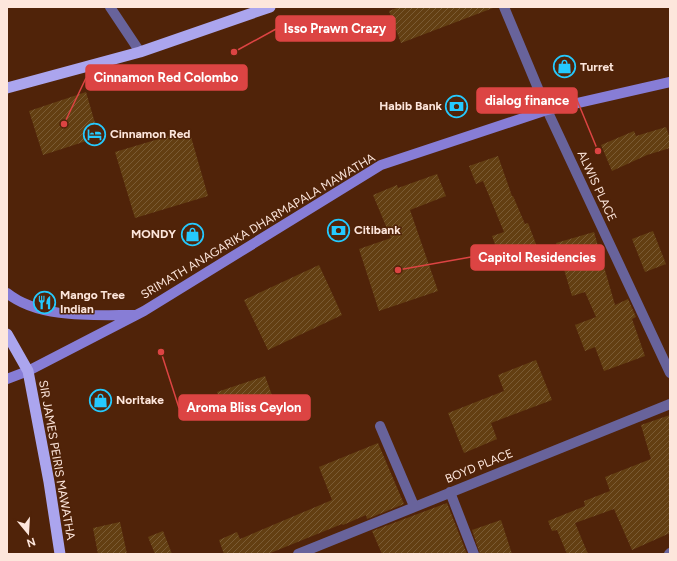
<svg xmlns="http://www.w3.org/2000/svg" width="677" height="561" viewBox="0 0 677 561" font-family="Figtree,sans-serif">
	<defs>
		<pattern id="building-hatch" width="6" height="6" patternUnits="userSpaceOnUse"><rect width="6" height="6" fill="#633f12"/><path d="M-1 1l2-2M0 6l6-6M5 7l2-2" fill="none" stroke="#7a5b34"/></pattern>
	</defs>
	<rect width="100%" height="100%" fill="#502309"/>
	<path fill="url(#building-hatch)" d="M399,7h93l1,1 -92,35 -12,-32z
		M86,92l13,45 -56,18 -14,-44z
		M666,127l4,11v10l-23,7 -35,16 -11,-26 33,-14 2,5z
		M189,130l19,66 -73,22 -20,-66z
		M498,156l14,40h1l12,28 3,-1 11,29 -36,14 -11,-30 12,-4 -21,-51 -7,3 -7,-18z
		M437,174l9,22 -36,14 28,81 -59,20 -20,-62 32,-11 -18,-43 24,-10 1,3z
		M653,231l13,33 -21,8 -13,-33z
		M594,232l21,73 13,-6 8,18 -4,2 13,37 -41,15 -9,-24 -10,4 -10,-26 21,-8 -11,-25 -13,4 -16,-53z
		M319,265l23,50 -74,35 -24,-50z
		M536,360l16,40 -61,23 6,16 -33,14 -16,-40 56,-22 -6,-16z
		M265,376l8,22 -48,16 -8,-22z
		M670,415v118l-38,17 -18,-41 -39,14 13,31h-21l-10,-24 -5,1 -4,-10 37,-15 -1,-5 26,-10 -5,-14 46,-18 -10,-34z
		M378,443l26,61 -37,15 -1,-4 -23,10 -1,-1 -74,30h-44l-5,-14 18,-8 3,7 92,-39 -13,-33z
		M447,503l20,51h-85l-10,-23z
		M501,520l11,34h-32l-8,-24z
		M120,522l7,32h-29l-5,-26z
		M163,531l9,23h-17l-7,-17z"/>
	<g fill="none" stroke-linecap="round" stroke-linejoin="round">
		<path stroke="#68639b" stroke-width="10" d="M110,7l30,45
			M380,426l34,80
			M450,492l24,62
			M298,554l372,-150
			M669,554l1,-1"/>
		<path stroke="#68639b" stroke-width="10" d="M504,7l43,103 123,263"/>
		<path stroke="#877dd6" stroke-width="10" d="M7,293c32,26 87,22 127,22
			M7,379l21,-8 116,-60 237,-146 166,-55 123,-28"/>
		<path stroke="#aba5ee" stroke-width="11" d="M7,88l133,-36 130,-45
			M7,334l21,37 21,111 11,72"/>
	</g>
	<defs>
		<symbol id="shop-ring" viewBox="-11 -11 22 22"><circle r="9.5" fill="#502309" stroke="#25c9fe" stroke-width="1.5"/><path d="M-5-2.5h2.3a2.7 3.5 0 0 1 5.4 0H5L5.5 6h-11ZM-1.5-2.5h3a1.5 2.3 0 0 0-3 0Z" fill="#25c9fe"/></symbol>
		<symbol id="bank-ring" viewBox="-11 -11 22 22"><circle r="9.5" fill="#502309" stroke="#25c9fe" stroke-width="1.5"/><path d="M-6-4H6V4H-6ZM0-2.3a2.3 2.3 0 1 0 0 4.6a2.3 2.3 0 1 0 0-4.6Z" fill="#25c9fe"/></symbol>
		<symbol id="hotel-ring" viewBox="-11 -11 22 22"><circle r="9.5" fill="#502309" stroke="#25c9fe" stroke-width="1.5"/><path d="M-6-4.5h1.5V1H6V5H4.5V3h-9V5H-6ZM-4 0a1.8 1.8 0 1 1 3.6 0ZM.5 0V-2.5h3Q6-2.5 6 0Z" fill="#25c9fe"/></symbol>
		<symbol id="restaurant-ring" viewBox="-11 -11 22 22"><circle r="9.5" fill="#502309" stroke="#25c9fe" stroke-width="1.5"/><path d="M-5-6h1v4h1v-4h1v4h1v-4h1v5L-1.5 .5V6h-2V.5L-5-1ZM5-6V6H3V1.5H1.5Q1.5-4 5-6Z" fill="#25c9fe"/></symbol>
	</defs>
	<g fill-rule="evenodd">
		<use href="#shop-ring" x="552" y="54" width="25" height="25"/>
		<use href="#bank-ring" x="444" y="94" width="25" height="25"/>
		<use href="#hotel-ring" x="82" y="122" width="25" height="25"/>
		<use href="#bank-ring" x="326" y="218" width="25" height="25"/>
		<use href="#shop-ring" x="180" y="222" width="25" height="25"/>
		<use href="#restaurant-ring" x="32" y="290" width="25" height="25"/>
		<use href="#shop-ring" x="88" y="388" width="25" height="25"/>
	</g>
	<g text-anchor="middle" stroke-width="3" stroke-linejoin="round" paint-order="stroke">
		<g font-size="12" font-weight="bold" fill="#fde6dc" stroke="#502309" text-anchor="start">
			<text x="580" y="71">Turret</text>
			<text x="442" y="110" text-anchor="end">Habib Bank</text>
			<text x="110" y="138">Cinnamon Red</text>
			<text x="354" y="234">Citibank</text>
			<text x="176" y="238" text-anchor="end">MONDY</text>
			<text x="60" y="299">Mango Tree<tspan x="60" dy="14">Indian</tspan></text>
			<text x="116" y="404">Noritake</text>
		</g>
		<g font-size="12" fill="#fde6dc" stroke="#502309">
			<text transform="translate(597 186) rotate(65)" y="4">ALWIS PLACE</text>
			<text transform="translate(258 226) rotate(-31)" y="4">SRIMATH ANAGARIKA DHARMAPALA MAWATHA</text>
			<text transform="translate(57 460) rotate(80)" y="4">SIR JAMES PEIRIS MAWATHA</text>
			<text transform="translate(479 466) rotate(-22)" y="4">BOYD PLACE</text>
		</g>
	</g>
	<path fill="none" stroke="#dc4443" stroke-width="1.5" d="M234 52L276 29M64 124L86 78M598 151L577 100M398 270L471 257M161 352L179 408"/>
	<g fill="#dc4443" stroke="#502309" stroke-width="1.5">
		<circle cx="234" cy="52" r="4"/>
		<circle cx="64" cy="124" r="4"/>
		<circle cx="598" cy="151" r="4"/>
		<circle cx="398" cy="270" r="4"/>
		<circle cx="161" cy="352" r="4"/>
	</g>
	<g fill="#dc4443" stroke="#dc4443" stroke-width="1.5">
		<rect x="276" y="16" width="119" height="25" rx="4"/>
		<rect x="86" y="65" width="161" height="25" rx="4"/>
		<rect x="477" y="88" width="100" height="25" rx="4"/>
		<rect x="471" y="245" width="133" height="25" rx="4"/>
		<rect x="179" y="395" width="131" height="25" rx="4"/>
	</g>
	<g font-size="13" text-anchor="middle" font-weight="bold" fill="#fff">
		<text x="335" y="33">Isso Prawn Crazy</text>
		<text x="166" y="82">Cinnamon Red Colombo</text>
		<text x="527" y="105">dialog finance</text>
		<text x="537" y="262">Capitol Residencies</text>
		<text x="244" y="412">Aroma Bliss Ceylon</text>
	</g>
	<rect width="677" height="561" fill="none" stroke="#fde6dc" stroke-width="16"/>
	<g transform="translate(28 533) rotate(162)" stroke="#502309" stroke-width="3" paint-order="stroke">
	<path d="M0-3L7 15L0 10L-7 15Z" fill="#fde6dc"/>
	<text y="-6" font-size="11" font-weight="bold" text-anchor="middle" fill="#fde6dc">N</text>
	</g>
</svg>
